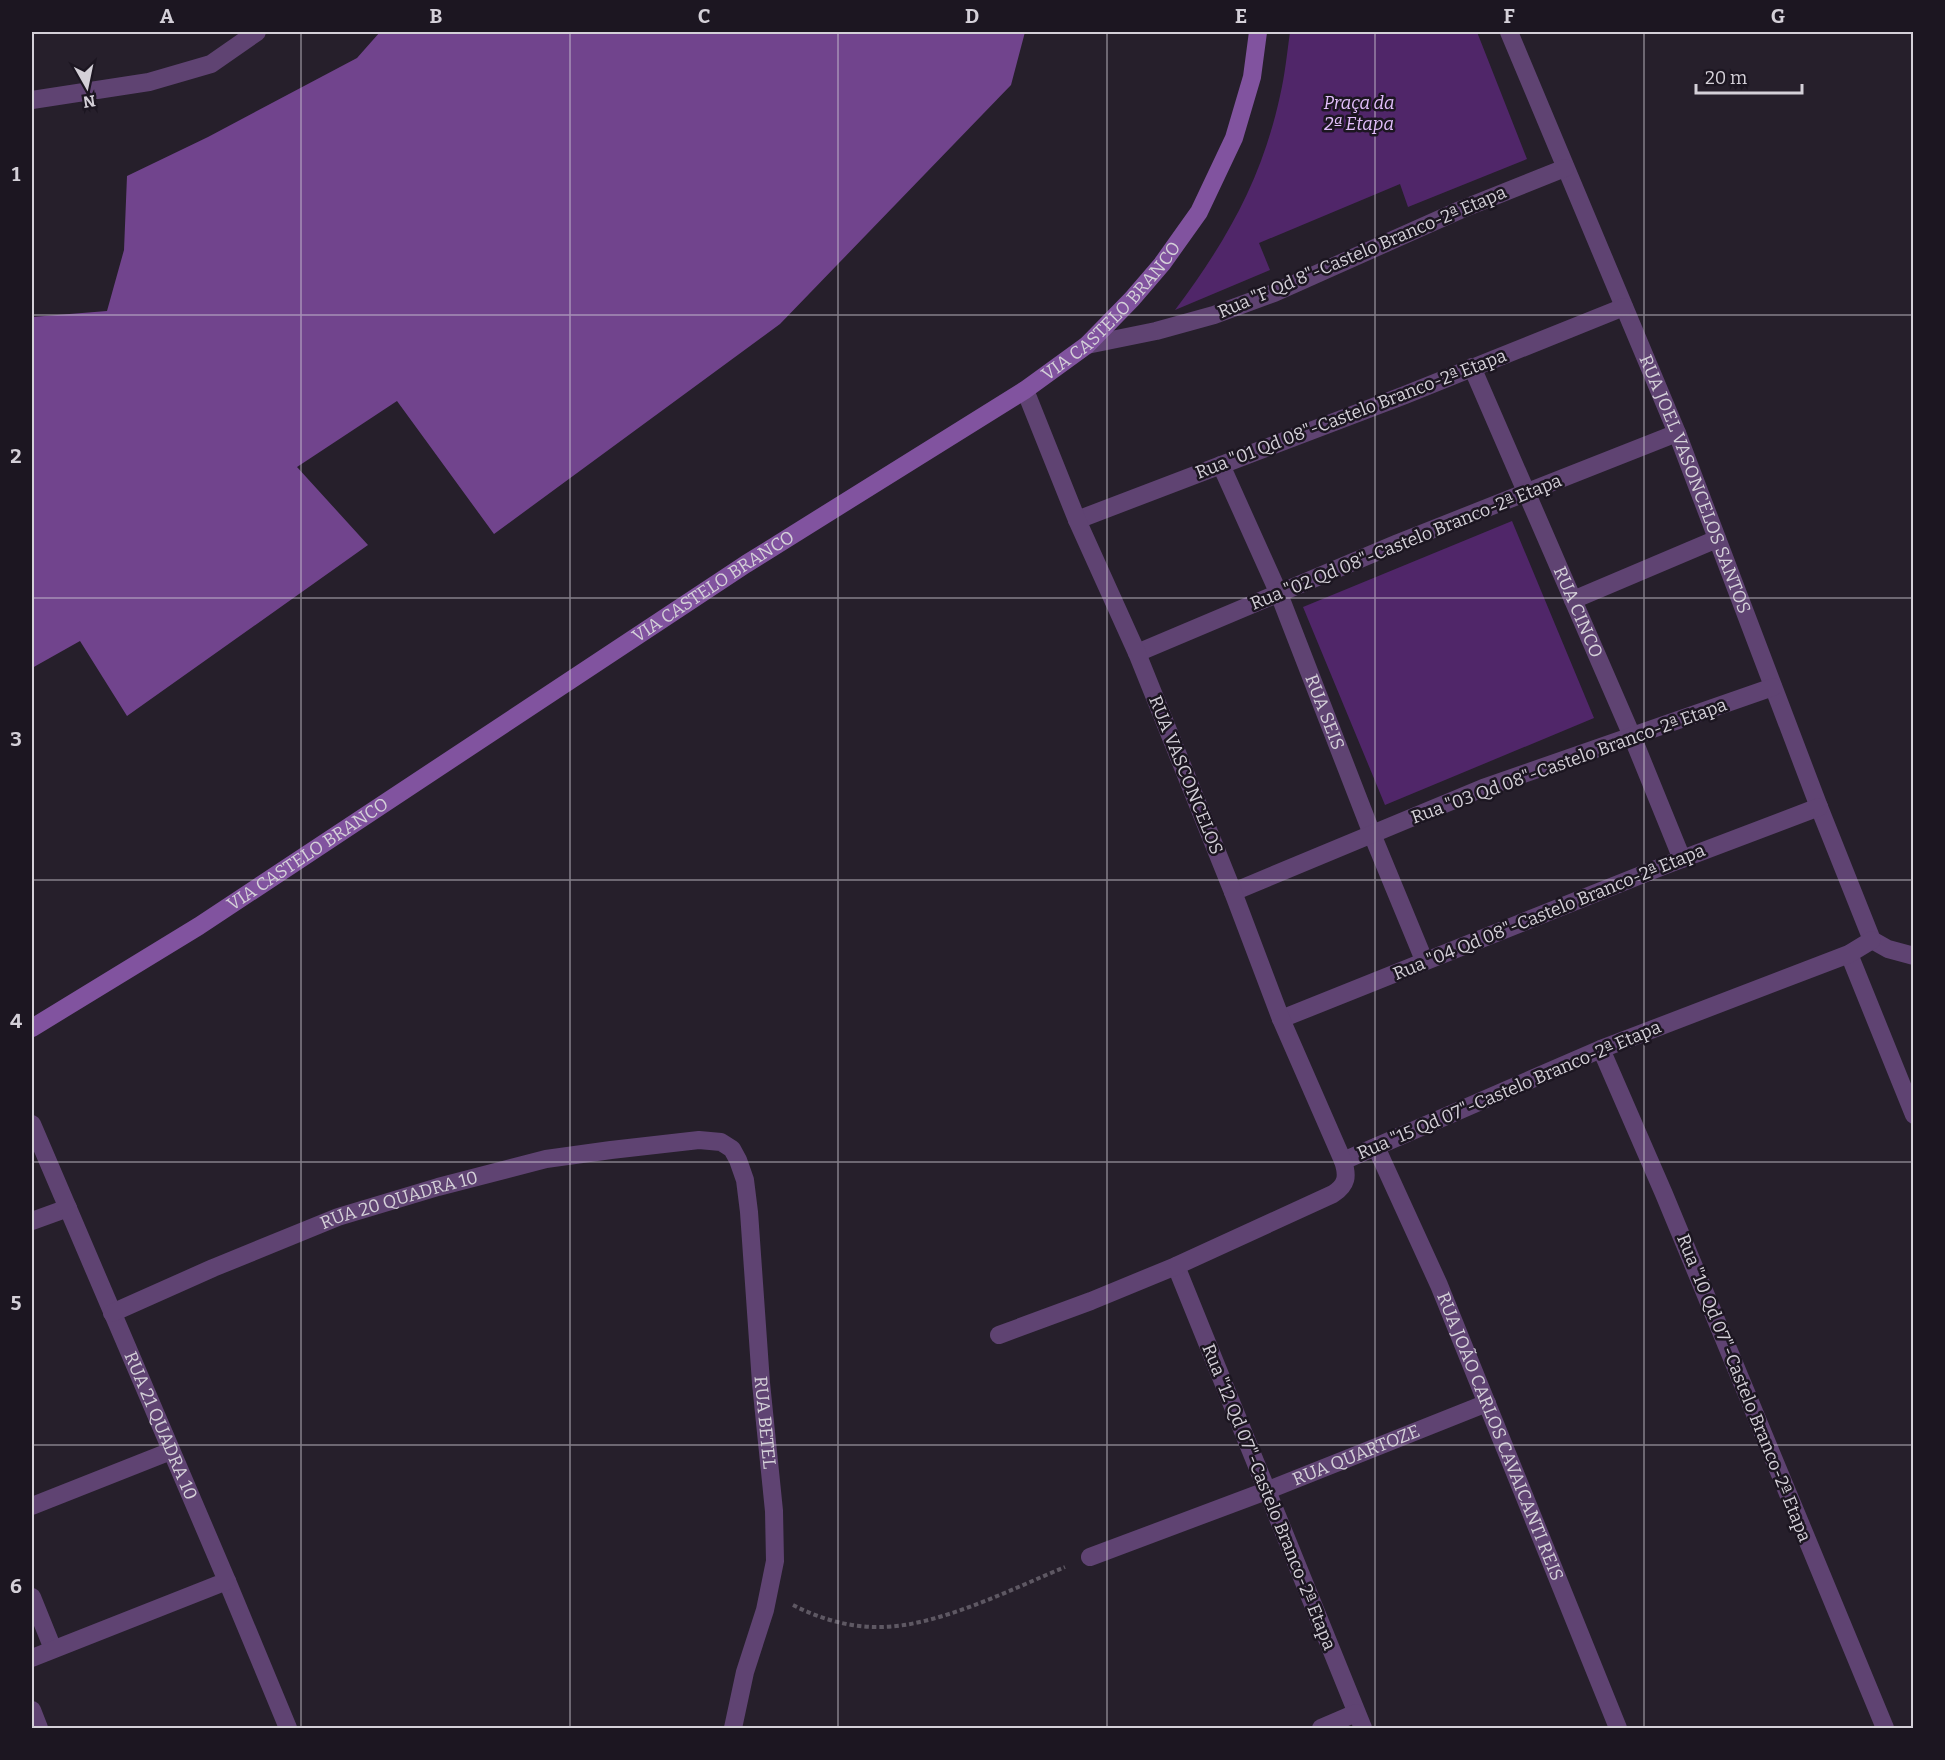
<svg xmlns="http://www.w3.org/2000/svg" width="1945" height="1760" viewBox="0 0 1945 1760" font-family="Bitter,serif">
	<rect width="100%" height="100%" fill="#261f2b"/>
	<path fill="#502669" d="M1290,32h187l50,127 -119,48 -8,-23 -141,59 11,27 -95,40c51,-68 87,-131 105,-214 5,-21 7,-43 10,-64z
		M1512,521l82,197 -209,87 -82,-198z"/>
	<path fill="#71448d" d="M380,32h645l-14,53 -231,239 -286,210 -97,-133 -100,66 71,78 -241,171 -47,-75 -48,27v-351l75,-6 17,-61 3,-74 81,-39 149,-79z"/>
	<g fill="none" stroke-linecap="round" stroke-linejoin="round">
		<path stroke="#5e5863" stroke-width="4" stroke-dasharray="4.5 3" stroke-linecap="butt" d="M793,1605c27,14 58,23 89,22 57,-1 130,-38 183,-60"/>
		<path stroke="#5f4372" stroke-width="18" d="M32,1221l36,-13
			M32,1506l139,-55
			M227,1581l61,147
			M32,1597l21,52
			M32,1710l7,18"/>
		<g stroke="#5f4372" stroke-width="18">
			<path id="s1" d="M1509,32l168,401 142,374 53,133"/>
			<path d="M32,100l117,-18 62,-18 46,-32"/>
			<path d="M1087,345l69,-14 58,-16 60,-22 186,-83 105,-42"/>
			<path id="s2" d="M1472,367l160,369 50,123"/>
			<path id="s3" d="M1221,465l58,129 93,240 52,126"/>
			<path d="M1077,520l328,-125 219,-88"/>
			<path d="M1573,600l144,-61"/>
			<path d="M1137,653l261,-110 279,-110"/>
			<path d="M1233,892l250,-104 290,-101"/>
			<path d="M1872,940l16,9 26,7"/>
			<path d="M1849,954l65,161"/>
			<path d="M1281,1019l380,-152 158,-60"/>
			<path d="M1601,1049l63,145 221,534"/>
			<path id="s4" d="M32,1124l195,457 -195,77"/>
			<path id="s5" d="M1376,1147l63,138 179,443"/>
			<path d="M1343,1161l258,-112 248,-95 23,-14"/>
			<path d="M1176,1266l187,462"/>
			<path id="s6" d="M112,1313l101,-45 125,-51 100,-30 108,-28 65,-9 88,-10 22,2 11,7 6,11 7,20 4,32 12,171 13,128 1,50 -10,49 -20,62 -12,56"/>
			<path d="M999,1335l92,-34 85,-35 157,-72c14,-9 15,-18 10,-33l-62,-142 -48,-127 -96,-239 -60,-133 -52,-130"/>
			<path id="s7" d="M1090,1557l176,-66 221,-88"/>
			<path d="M1321,1728l35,-15"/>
		</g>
		<path stroke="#81539f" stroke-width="18" id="s8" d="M32,1028l167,-102 547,-362 279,-174 62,-45 45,-46 30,-35 37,-52 35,-74 18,-61 6,-45"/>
	</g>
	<path fill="none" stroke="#d4d0d8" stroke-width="1.5" stroke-opacity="0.55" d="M301,32v1696M570,32v1696M838,32v1696M1107,32v1696M1375,32v1696M1644,32v1696M32,315h1882M32,598h1882M32,880h1882M32,1162h1882M32,1445h1882"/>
	<g text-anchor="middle" stroke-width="5" stroke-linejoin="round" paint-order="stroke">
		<g font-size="18" font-style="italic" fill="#e3bffc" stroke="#1c1621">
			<text x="1359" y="109">Praça da<tspan x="1359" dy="21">2ª Etapa</tspan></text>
		</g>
		<g font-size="18" fill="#d4d0d8" stroke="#1c1621">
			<text transform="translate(1362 252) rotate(-23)" y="6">Rua "F Qd 8"-Castelo Branco-2ª Etapa</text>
			<text dy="6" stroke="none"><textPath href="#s8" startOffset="1298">VIA CASTELO BRANCO</textPath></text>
			<text transform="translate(1351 414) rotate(-21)" y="6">Rua "01 Qd 08"-Castelo Branco-2ª Etapa</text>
			<text dy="6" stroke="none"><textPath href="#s1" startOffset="489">RUA JOEL VASONCELOS SANTOS</textPath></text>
			<text transform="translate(1406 542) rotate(-22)" y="6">Rua "02 Qd 08"-Castelo Branco-2ª Etapa</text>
			<text dy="6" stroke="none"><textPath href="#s8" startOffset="812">VIA CASTELO BRANCO</textPath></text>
			<text dy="6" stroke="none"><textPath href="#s2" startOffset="267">RUA CINCO</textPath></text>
			<text dy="6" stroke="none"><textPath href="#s3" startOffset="268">RUA SEIS</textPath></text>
			<text transform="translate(1569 761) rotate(-20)" y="6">Rua "03 Qd 08"-Castelo Branco-2ª Etapa</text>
			<text transform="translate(1186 775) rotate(68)" y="6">RUA VASCONCELOS</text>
			<text dy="6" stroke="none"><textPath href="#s8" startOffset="326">VIA CASTELO BRANCO</textPath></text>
			<text transform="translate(1549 912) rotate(-22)" y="6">Rua "04 Qd 08"-Castelo Branco-2ª Etapa</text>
			<text transform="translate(1509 1090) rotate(-23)" y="6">Rua "15 Qd 07"-Castelo Branco-2ª Etapa</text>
			<text dy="6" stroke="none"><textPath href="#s6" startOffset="309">RUA 20 QUADRA 10</textPath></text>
			<text transform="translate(1744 1388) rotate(68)" y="6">Rua "10 Qd 07"-Castelo Branco-2ª Etapa</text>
			<text dy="6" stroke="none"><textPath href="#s6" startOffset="928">RUA BETEL</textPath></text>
			<text dy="6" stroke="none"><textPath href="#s4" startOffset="328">RUA 21 QUADRA 10</textPath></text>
			<text dy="6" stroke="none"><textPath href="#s5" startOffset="315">RUA JOÃO CARLOS CAVAICANTI REIS</textPath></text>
			<text dy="6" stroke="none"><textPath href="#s7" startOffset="285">RUA QUARTOZE</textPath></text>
			<text transform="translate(1269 1497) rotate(68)" y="6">Rua "12 Qd 07"-Castelo Branco-2ª Etapa</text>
		</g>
	</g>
	<rect width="1945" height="1760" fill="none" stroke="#1c1621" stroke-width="66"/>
	<g transform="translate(87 87) rotate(171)" stroke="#1c1621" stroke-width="4.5" paint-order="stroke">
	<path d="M0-4.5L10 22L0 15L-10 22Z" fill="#d4d0d8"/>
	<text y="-9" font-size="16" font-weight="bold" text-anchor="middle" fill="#d4d0d8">N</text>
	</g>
	<path d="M1696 84v9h106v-9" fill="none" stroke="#d4d0d8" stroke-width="3"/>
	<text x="1705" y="84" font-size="18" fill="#d4d0d8" stroke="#1c1621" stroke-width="4.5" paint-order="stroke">20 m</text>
	<rect x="33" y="33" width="1879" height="1694" fill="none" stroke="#d4d0d8" stroke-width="2"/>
	<g font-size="20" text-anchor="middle" font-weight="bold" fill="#d4d0d8">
		<text x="167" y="23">A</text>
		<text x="436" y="23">B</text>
		<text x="704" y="23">C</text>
		<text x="972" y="23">D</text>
		<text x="1241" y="23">E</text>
		<text x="1509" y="23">F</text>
		<text x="1778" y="23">G</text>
		<text x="16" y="181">1</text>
		<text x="16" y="463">2</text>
		<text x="16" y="746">3</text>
		<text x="16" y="1028">4</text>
		<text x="16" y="1310">5</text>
		<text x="16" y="1593">6</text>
	</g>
</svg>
